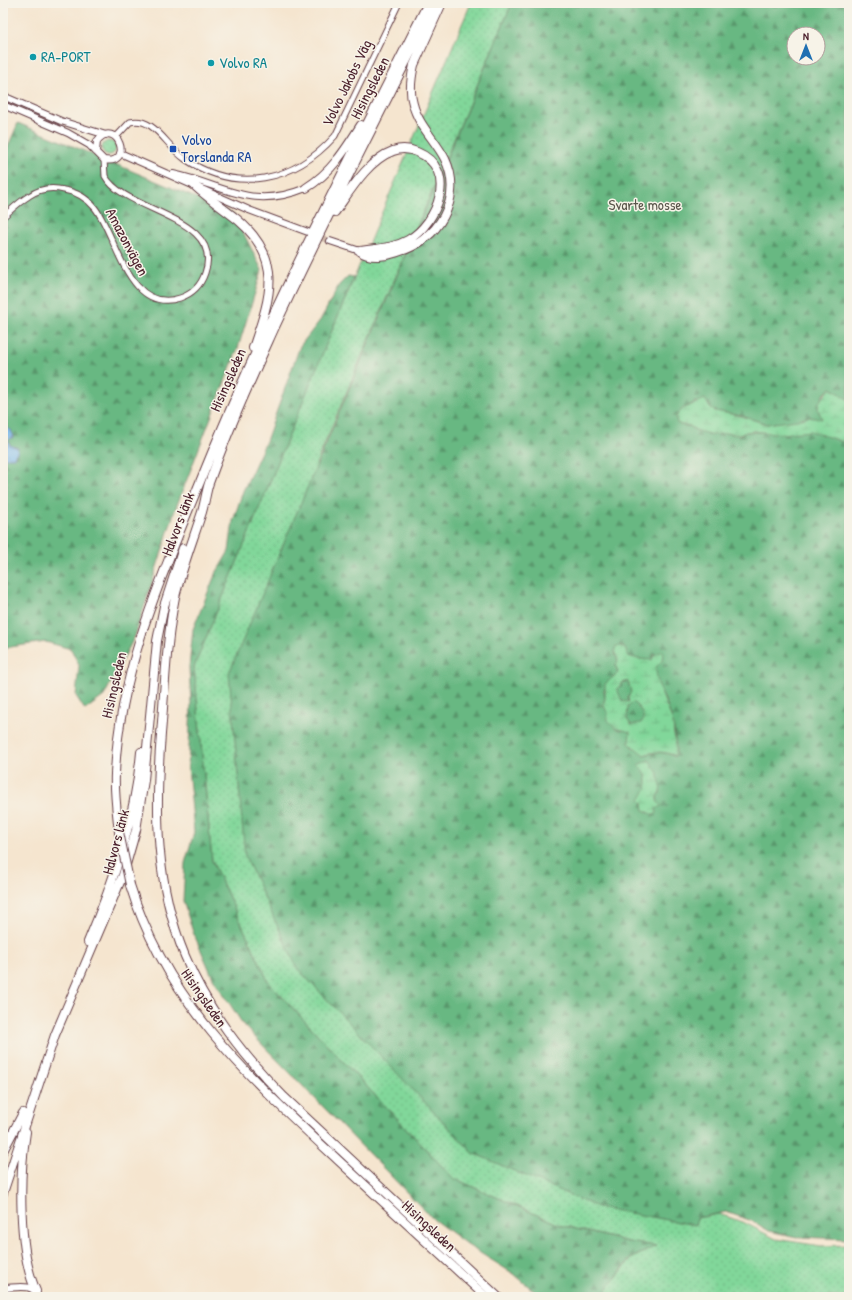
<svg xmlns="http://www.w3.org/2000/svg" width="852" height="1300" viewBox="0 0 852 1300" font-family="'Patrick Hand',sans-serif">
	<defs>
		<pattern id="grass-dots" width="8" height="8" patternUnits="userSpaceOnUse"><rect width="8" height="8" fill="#81d79a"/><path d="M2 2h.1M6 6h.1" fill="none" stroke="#71b885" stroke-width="1.8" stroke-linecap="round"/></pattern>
		<pattern id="forest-firs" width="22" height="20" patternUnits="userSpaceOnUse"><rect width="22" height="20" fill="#68b882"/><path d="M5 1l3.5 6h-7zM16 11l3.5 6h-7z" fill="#58956b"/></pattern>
		<pattern id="wetland-marsh" width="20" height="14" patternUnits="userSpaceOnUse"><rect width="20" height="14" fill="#81d79a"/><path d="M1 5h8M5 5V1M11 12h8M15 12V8" fill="none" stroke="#71b885"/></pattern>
		<pattern id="water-waves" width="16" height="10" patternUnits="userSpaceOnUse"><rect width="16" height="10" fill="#7abaee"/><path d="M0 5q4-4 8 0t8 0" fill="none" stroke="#6b9fcc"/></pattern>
	</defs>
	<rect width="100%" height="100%" fill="#f7f3e8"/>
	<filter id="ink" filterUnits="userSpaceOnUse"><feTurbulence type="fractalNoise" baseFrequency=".025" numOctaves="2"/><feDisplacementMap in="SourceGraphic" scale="8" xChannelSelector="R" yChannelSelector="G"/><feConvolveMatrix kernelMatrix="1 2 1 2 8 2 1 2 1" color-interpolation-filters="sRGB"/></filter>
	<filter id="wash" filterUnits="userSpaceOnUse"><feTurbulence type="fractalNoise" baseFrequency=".012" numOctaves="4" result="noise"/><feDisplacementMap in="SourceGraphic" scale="16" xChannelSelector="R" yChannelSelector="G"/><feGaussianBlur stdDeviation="0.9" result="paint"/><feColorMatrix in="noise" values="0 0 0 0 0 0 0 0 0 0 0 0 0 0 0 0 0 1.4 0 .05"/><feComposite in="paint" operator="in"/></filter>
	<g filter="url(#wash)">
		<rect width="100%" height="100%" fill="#f5e5cf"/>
		<path fill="url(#grass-dots)" stroke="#667b62" d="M471,3h41l-196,461 379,761 2,-7 22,-4 24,8 33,17 45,7 28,-1v52h-245l2,-7 25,-31 24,-13 -27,-4 -68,-17 -107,-47 -184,-195 -57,-122 -18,-194 132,-323z
			M102 148a7 7 0 1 1 14 0a7 7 0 1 1-14 0Z"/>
		<path fill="url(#forest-firs)" stroke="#596c56" fill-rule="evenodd" d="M512,3h337v397l-18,-12 -8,7 -4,17 4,7 -5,14 31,11v795l-52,-2 -28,-6 -17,-10 -26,-9 -29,6 -2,7 -98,-18 -124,-54 -176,-185 -52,-112 -16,-183zM794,34h24v24h-24zM695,402l12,1 3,5 5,3 26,5 30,9 -4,7h-21l-7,3 -12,-2 -19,1 -4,-3 -9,-1 -5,-4 -9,-1 -4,-2 12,-17zM625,652c6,8 17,8 27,8 5,8 3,15 5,24 1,5 5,9 7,14 8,18 14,39 10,58 -10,-5 -19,-4 -30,-1l-5,-5 -6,-2 -3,-16 -5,-3 -6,1 -16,-26 2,-5 -1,-9 14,-17 -2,-7 2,-5 -3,-8zM652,766l4,5 4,22 -3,4 1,10 -8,6 -6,-3 -1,-7 5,-17 -2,-11z
			M18,123l216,91 28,56 -24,78 -63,162 -40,126 -31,60 -19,14 -9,-14 3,-31 -8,-16 -25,-7 -43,6v-190l7,-13 -7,-19v-268z
			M348,276l6,1 -160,390 18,194 57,122 184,195 107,47 68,17 28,4 -26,13 -24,31 -2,7h-63l-27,-23 -45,-28 -36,-27 -189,-193 -31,-48 -20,-46 -10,-31 2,-38 9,-31 -6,-65 3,-63 -2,-37 4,-38 22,-54 14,-24 4,-30 10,-30 23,-50 34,-95 21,-27 18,-34z
			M628,681l3,12 -2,9 -8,-1 -4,-12 5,-6z
			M633,702c6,5 14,14 9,21l-11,2 -4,-6v-13z"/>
		<path fill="url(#wetland-marsh)" stroke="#667b62" fill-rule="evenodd" d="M831,388l18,12v44l-38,-13 -29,3 -29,-3 -7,1 -7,3 -12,-2 -15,2 -17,-5 -5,-4 -9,-1 -4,-2 -1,-6 6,-8 23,-10 5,9 5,3 26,5 26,8 30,-4 12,-3 13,2 -4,-10 1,-7z
			M620,646l5,2 3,8 10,3 14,1 2,-5 9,-4 -1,10 -6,6c0,21 11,36 17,56 1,4 0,8 1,12 2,8 3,13 1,21 -11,-5 -20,-5 -31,-1l-15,-12 1,-11 -15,-4 -8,-9 1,-5 -5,-10 2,-5v-15l13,-11 -2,-7 2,-5 -3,-8v-5zM628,681l3,11 -3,5 1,5 -7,-1 -5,-12 5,-6zM633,702c6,5 14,14 8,21l-10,2 -4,-6 1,-13z
			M649,760l9,13c-1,6 2,7 3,12 0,6 -3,10 -4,16l4,5 -5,3 1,4 -3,2 -10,-5 -1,-7 -3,-3c5,-7 9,-15 6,-25 -1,-3 -6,-7 -8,-10z"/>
		<path fill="url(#water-waves)" stroke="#626c8c" d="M3,426l8,4 3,7 -6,3 2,5 8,3 -1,5 -2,1 -1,4h-11z"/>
	</g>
	<g filter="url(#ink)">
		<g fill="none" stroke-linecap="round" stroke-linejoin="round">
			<path stroke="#d3bdae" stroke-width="6" stroke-dasharray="6 3" stroke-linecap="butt" d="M314,235l16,6"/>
			<defs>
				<path id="minor" d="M116,137l14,-15c24,-6 36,24 55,37 52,35 109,23 150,-23l64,-133
					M3,217c8,-7 16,-15 26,-21 10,-7 23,-9 35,-6 12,2 23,8 31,18 22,28 33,107 85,90 12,-4 21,-13 25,-25 20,-57 -80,-60 -100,-97l-1,-16"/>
				<path id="tertiary" d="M3,96l58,25 45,14
					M3,105l65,28 21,12 15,15c31,6 13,-43 -7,-19l-1,11
					M120,153l129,57 59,22
					M173,174c52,11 77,37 133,14
					M330,241l30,10
					M3,1288c12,0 31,-6 35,9
					M3,1292l5,5"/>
				<path id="trunk" d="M436,3c-55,108 -111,216 -162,326 -23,51 -46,101 -65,154 -3,9 -4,19 -7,29 -9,28 -20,56 -27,85 -9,45 -10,91 -14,137 -6,77 -6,149 24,222 23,55 58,99 99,141l214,200
					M195,186c13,12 29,23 43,34 47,40 32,78 15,128
					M306,188c25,-15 40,-39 55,-63
					M335,212c15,-21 33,-52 58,-61 8,-3 17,-2 24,1 42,17 21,71 -9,88 -16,9 -31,8 -48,11
					M360,251c9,8 27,5 38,1 40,-11 66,-53 47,-93 -9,-18 -27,-34 -32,-55 -4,-12 -2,-26 1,-39l28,-62
					M119,832c-2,-19 -5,-39 -4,-58 4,-103 47,-199 85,-292 66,-165 149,-321 228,-479
					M130,885c36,118 122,195 209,276 49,45 98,91 147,136
					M88,942c26,-61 47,-123 53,-190
					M26,1132c-7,43 -8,119 10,159
					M3,1151l20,-38
					M3,1193l52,-158 68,-160 13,-45 8,-50 13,-139 7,-35 19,-58"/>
			</defs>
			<use href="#minor" stroke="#643d44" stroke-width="7"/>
			<use href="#tertiary" stroke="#643d44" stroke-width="8"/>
			<use href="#trunk" stroke="#643d44" stroke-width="10"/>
			<use href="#minor" stroke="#fff" stroke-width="5"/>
			<use href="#tertiary" stroke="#fff" stroke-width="6"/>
			<use href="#trunk" stroke="#fff" stroke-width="8"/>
			<defs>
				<path id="trunk-bridge" d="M119,832l11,53"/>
			</defs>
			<use href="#trunk-bridge" stroke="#643d44" stroke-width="10" stroke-linecap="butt"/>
			<use href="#trunk-bridge" stroke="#fff" stroke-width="8"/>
		</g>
	</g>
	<g fill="#0f9aa8" stroke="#f7f3e8" stroke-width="1.5">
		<circle cx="33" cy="57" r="4"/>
		<circle cx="211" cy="63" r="4"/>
	</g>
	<rect fill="#1a4fb4" stroke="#f7f3e8" stroke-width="1.5" x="169" y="145" width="8" height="8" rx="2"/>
	<g text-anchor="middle" stroke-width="3" stroke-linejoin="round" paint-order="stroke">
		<g font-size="15" fill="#0d838f" stroke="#f7f3e8" text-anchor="start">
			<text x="41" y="62">RA-PORT</text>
			<text x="219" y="68">Volvo RA</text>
		</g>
		<g font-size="15" fill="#4a1f2b" stroke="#f7f3e8">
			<text transform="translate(347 83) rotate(-64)" y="5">Volvo Jakobs Väg</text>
			<text transform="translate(370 88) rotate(-63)" y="5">Hisingsleden</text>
			<text transform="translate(127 242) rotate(62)" y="5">Amazonvägen</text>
			<text transform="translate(228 380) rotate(-66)" y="5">Hisingsleden</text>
			<text transform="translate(178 524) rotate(-69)" y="5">Halvors länk</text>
			<text transform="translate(114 685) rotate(-77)" y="5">Hisingsleden</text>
			<text transform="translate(116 842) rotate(-75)" y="5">Halvors länk</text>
			<text transform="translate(204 998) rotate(55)" y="5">Hisingsleden</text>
			<text transform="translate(429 1226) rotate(43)" y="5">Hisingsleden</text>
		</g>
		<g font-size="15" fill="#164399" stroke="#f7f3e8" text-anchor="start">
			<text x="181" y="145">Volvo<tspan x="181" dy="17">Torslanda RA</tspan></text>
		</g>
		<g font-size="15" fill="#5a564c" stroke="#f7f3e8">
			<text x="645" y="210">Svarte mosse</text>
		</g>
	</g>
	<rect width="852" height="1300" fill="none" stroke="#f7f3e8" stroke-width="16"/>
	<g transform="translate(806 46)"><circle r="19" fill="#f7f3e8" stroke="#b29e9c"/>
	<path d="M0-3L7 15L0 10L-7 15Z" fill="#1f6fb2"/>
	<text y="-6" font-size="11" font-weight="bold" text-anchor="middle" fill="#4a1f2b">N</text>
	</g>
</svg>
